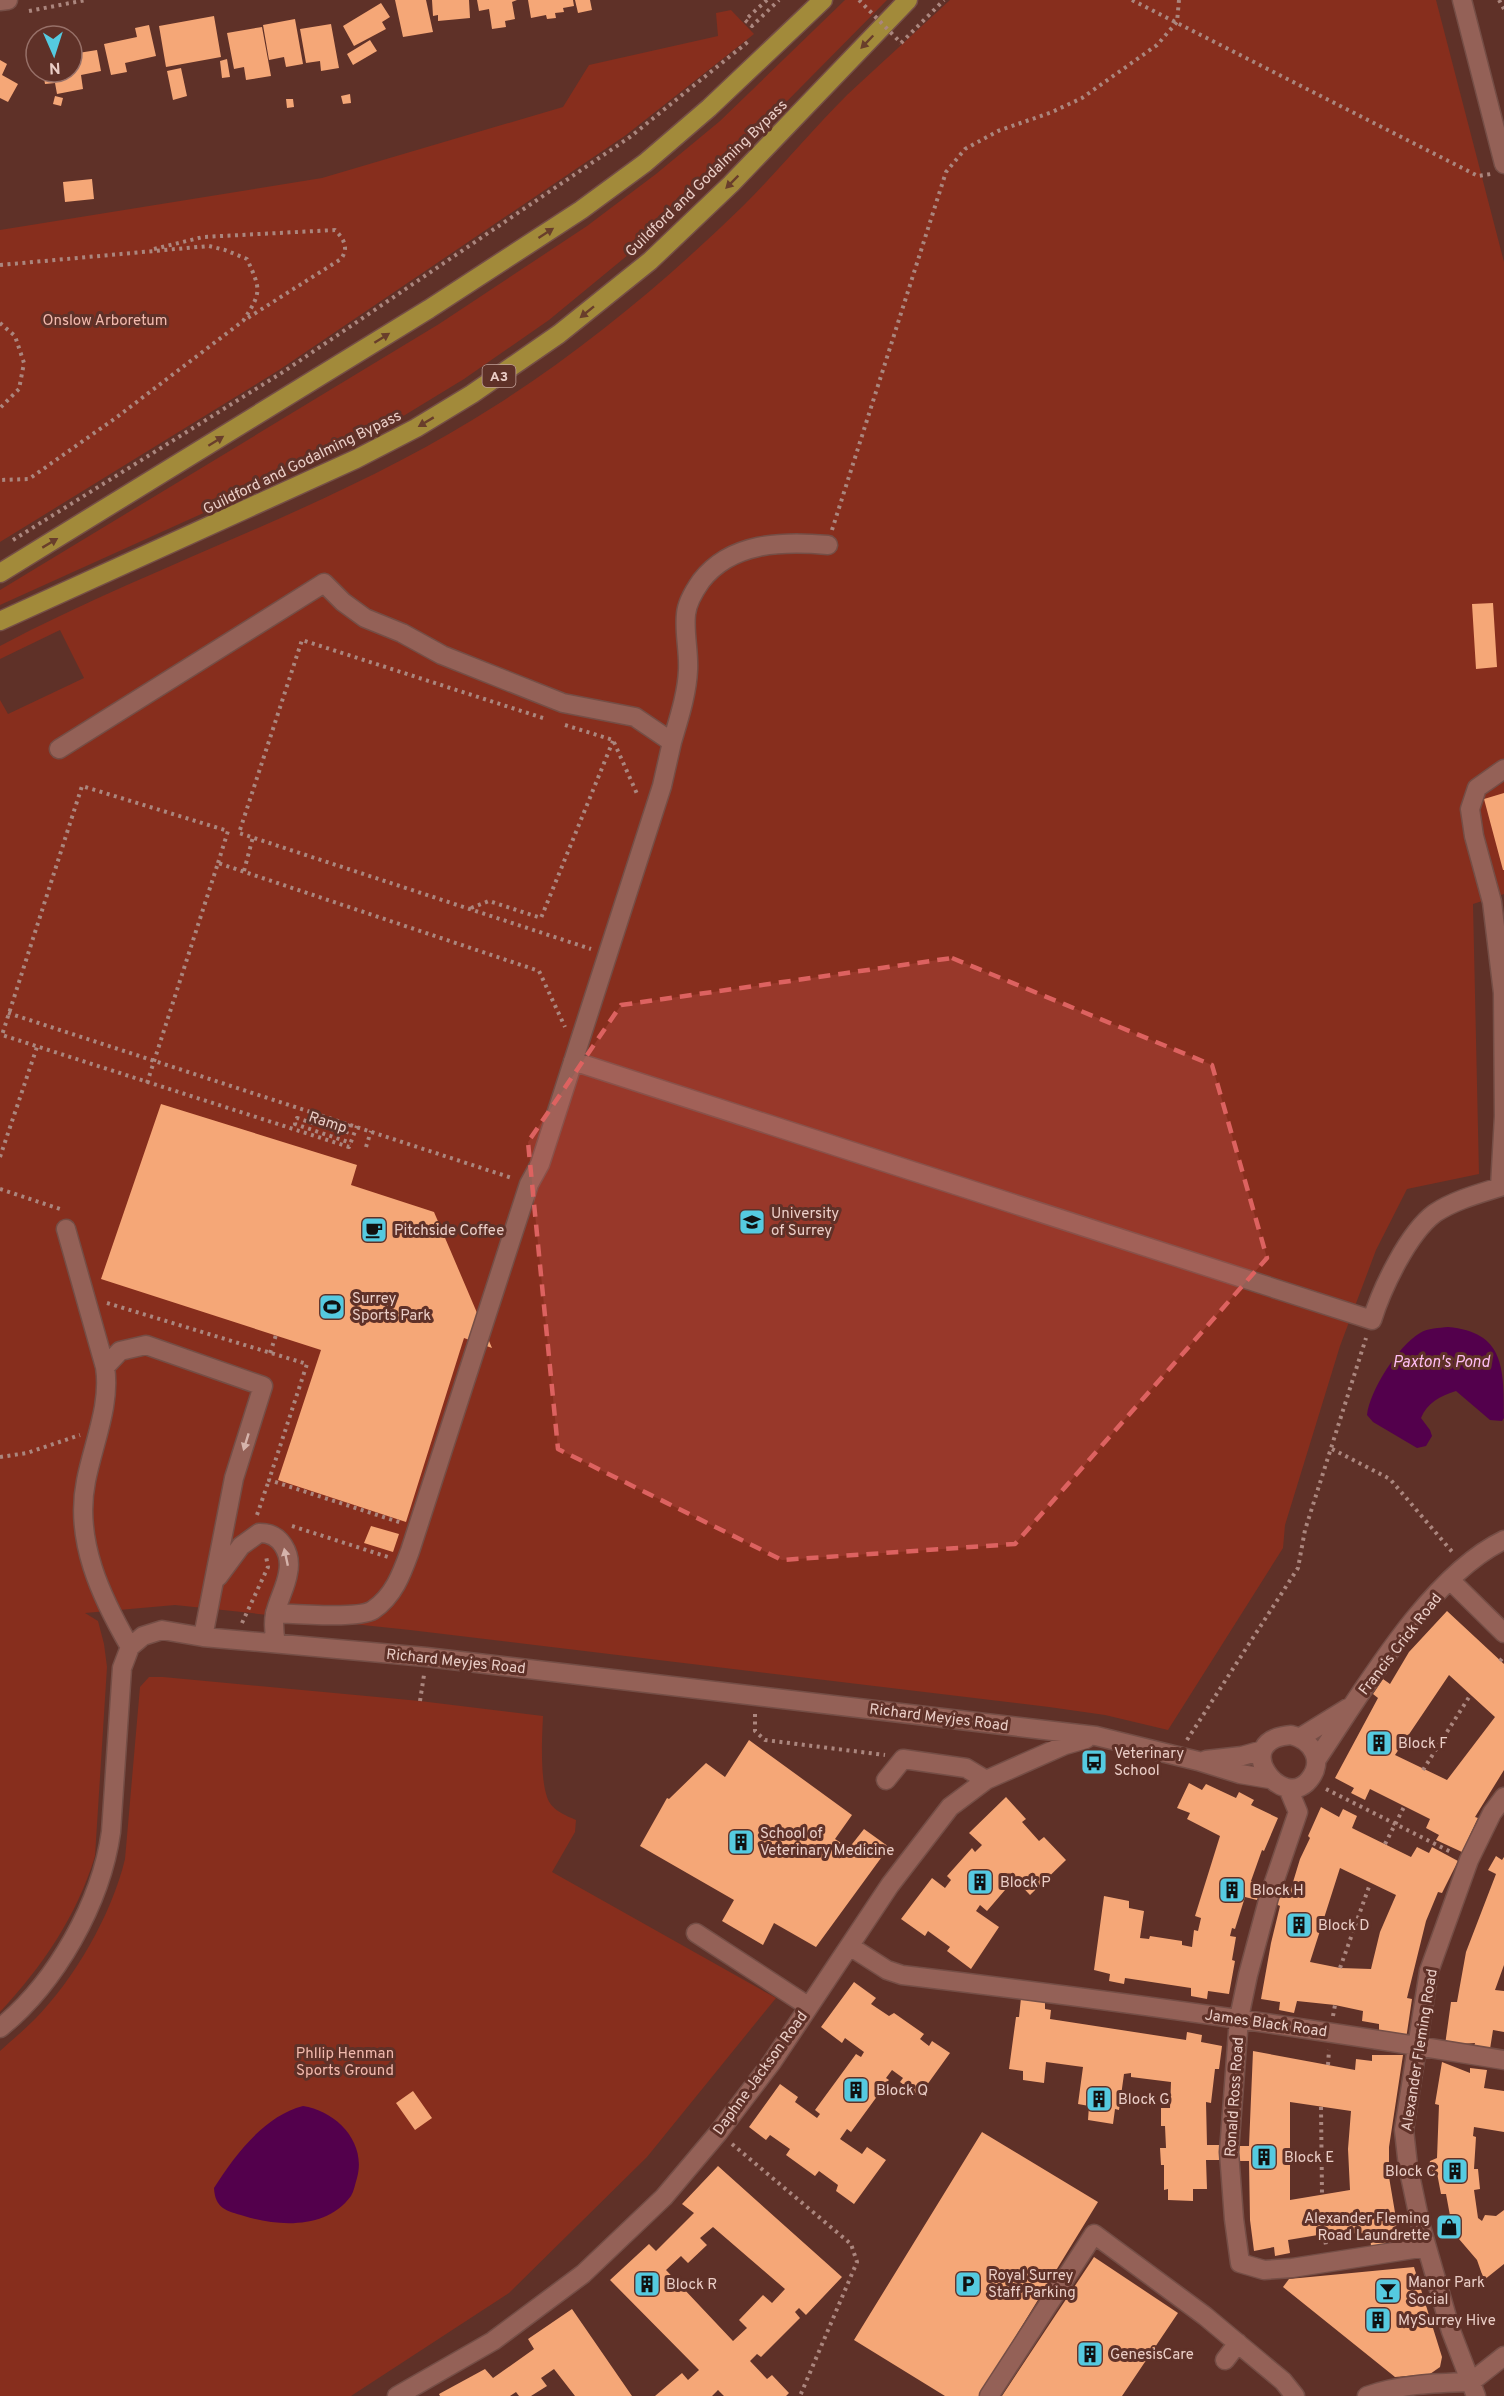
<svg xmlns="http://www.w3.org/2000/svg" width="1504" height="2396" viewBox="0 0 1504 2396" font-family="Overpass,sans-serif">
	<rect width="100%" height="100%" fill="#5f3128"/>
	<path fill="#872e1d" d="M845,0h42l-169,171 -84,79 -85,70 -85,59 -59,36 -113,58 -292,132v-15l439,-266 148,-98 69,-52 64,-53z
		M950,0h486l68,262v632l-31,10 6,270 -72,15 -31,61 -36,96 -55,179 -2,23 -115,182 -63,-15 -56,-8 -639,-77 -235,-25 -90,8 13,8 6,23 3,23 -12,189c-18,60 -53,111 -95,156v-1312l8,14 76,-36 -24,-48 -60,29v-13c164,-86 342,-141 498,-242 89,-57 170,-125 245,-198 36,-36 68,-75 104,-111 34,-32 69,-63 103,-95z
		M731,10l23,24 -128,101 -347,235 -279,172v-312l322,-52 241,-71 26,-42 129,-29 -2,-23z
		M149,1677h14l257,24 123,15c-1,22 -3,60 4,81 4,13 18,18 29,23l-1,12 -23,40 224,126 -129,159 -138,136 -158,103h-351v-345c11,-10 23,-20 34,-31 40,-40 78,-106 91,-161l15,-172z"/>
	<path fill="#53004c" d="M1448,1327c56,5 56,40 56,91l-2,3 -12,-1 -34,-29c-16,5 -29,12 -35,27l9,12 2,6 -6,10 -9,2 -44,-26 -6,-7c3,-25 31,-69 53,-82 8,-5 19,-5 28,-6z
		M303,2106c33,5 64,36 54,72 -2,6 -3,13 -6,18 -24,33 -72,31 -107,20 -17,-5 -29,-7 -30,-28 21,-33 50,-72 89,-82z"/>
	<path fill="#f5a777" fill-rule="evenodd" d="M395,0h31l7,32 -30,5z
		M432,0h37l1,18 -32,3v-6l-5,1z
		M477,0h40l-5,2 3,17 -10,2 1,6 -14,2 -3,-20 -10,2z
		M528,0h45l1,6 -11,2 1,4 -9,1 1,5 -9,1 -1,-4 -15,3z
		M575,0h15l2,10 -14,3z
		M381,3l9,14 -8,5 4,7 -32,17 -11,-20z
		M214,16l7,41 -55,10 -7,-41z
		M295,19l8,45 -17,3 -2,-10 -15,3 -6,-35z
		M331,24l8,44 -18,3 -1,-10 -14,2 -6,-34z
		M149,25l7,31 -31,7 2,9 -16,3 -7,-31 33,-7 -2,-9z
		M262,27l9,49 -25,4 -2,-13 -10,2 -7,-36z
		M370,40l7,11 -24,14 -6,-11z
		M97,50l4,21 -20,4 2,14 -26,5 -2,-11 -10,1 -2,-12h29v-18z
		M227,59l3,18 -8,1 -2,-17z
		M0,60l7,4 -5,11 16,9 -10,18 -8,-4z
		M181,68l6,28 -14,4 -6,-29z
		M350,94l1,9 -8,1 -2,-8z
		M55,96l8,2 -2,8 -8,-2z
		M286,99h7l1,8 -7,1z
		M92,179l2,20 -29,3 -2,-20z
		M1493,603l4,64 -21,2 -4,-65z
		M1504,793v77h-1l-19,-71z
		M161,1104l196,61 -6,20 83,27 58,136 -28,-10 -58,184 -128,-42 43,-130 -220,-71z
		M371,1526l28,8 -6,18 -29,-9z
		M1447,1611l57,53v106l-29,47 3,1 -16,34 -26,-12 3,-5 -13,-7 4,-9 -60,-30 -5,11 -14,-7 3,-5 -19,-10 43,-80 -5,-4 10,-15 7,5 19,-32zM1449,1675l46,42 -48,63 -52,-25z
		M749,1740l103,75 -17,24 14,9 15,-19 25,18 -73,100 -42,-24 -11,22 -41,-24 12,-21 -94,-54 27,-48 2,1 37,-36 19,14z
		M1189,1783l13,7 4,-6 30,14 3,-6 15,8 -3,5 27,13 -14,33 -2,-1 -11,31 11,4 -5,15 -12,-3 -10,32 -3,-1 -2,8 6,1 -4,23 3,1 -6,33 -21,-3 -1,8 -16,-3v-8l-66,-10 -1,6 -15,-3 1,-7 -16,-4 10,-74 25,5v7l15,3 -4,27 9,1 1,-3 32,5v4l10,2 2,-17 4,1 3,-13 -6,-2 25,-80 -33,-17 3,-6 -13,-5z
		M1006,1797l20,22 -4,3 17,19 5,-4 22,23 -36,35 -21,-22 -5,5 7,5 -24,28 -7,-6 -4,6 23,16 -28,42 -24,-18 3,-4 -22,-16 -3,5 -24,-17 31,-41 13,10 6,-8 -4,-4 25,-28 3,4 7,-7 -13,-12z
		M1321,1807l18,10 4,-8 14,7 -5,12 59,29 6,-10 12,6 3,-6 26,14 -16,32 -4,-1 -12,29 -19,77 5,1 -6,40 -27,-8v-7l-17,-3 1,-10 -28,-6 -38,-4 -3,12 -15,-3 1,-8 -19,-3 10,-56 9,-37 -6,-3 5,-14 11,3 10,-33 10,-21 -2,-2zM1340,1868l56,27 -16,37 -9,37 -31,-1 -30,-6z
		M1496,1856l6,4 2,-3v108l-9,25 9,1v41l-11,-2 -3,19 -16,-2 1,-4 -30,2 6,-43h6l9,-50 30,-78 -8,-4z
		M854,1982l22,16 -5,6 18,12 5,-3 30,21 -4,5 9,7 3,-5 18,12 -31,43 -19,-14 3,-4 -11,-8 -6,8 3,2 -38,52 -4,-3 -7,10 22,15 5,-7 19,13 -32,44 -18,-13 2,-6 -19,-14 -4,5 -29,-21 4,-6 -20,-14 -4,5 -17,-13 31,-43 18,13 -3,5 22,16 3,-4 -5,-4 41,-56 5,3 3,-5 -19,-14 -3,5 -21,-16z
		M1021,1998l24,2v9l6,1 -1,9 136,21 1,-8 15,3 -1,7 21,4 -3,23h-4l-4,34 -5,-1 1,43h12v15h-13l1,29h-14v12l-25,-1v-11l-4,1v-25h-3l-1,-17h6l-1,-22h-4v-18h9l1,-26 -40,-5v-4l-7,1 -5,36 -4,-1 -2,15 -25,-4 1,-14 -11,-2 5,-37 -37,-5 -2,21 -21,-3v-9l-14,-2 7,-52h3z
		M1253,2051l102,19 1,-11 16,2v-6h31l-14,92v30l11,65 -29,4 -1,-13 -46,1 -36,6 2,13 -15,3 -1,-9 -20,4 -4,-31 -1,-59h-10v-15h10zM1290,2102l61,9 -3,38 2,41 -60,10z
		M1442,2062l28,11v-5l17,2 -3,18 20,3v41l-30,-5 -1,9 3,1 -2,32h4l2,20 -6,1 4,28 4,3 3,-6 11,1 8,-6v54l-20,16 -7,-20 -24,-28 -7,-38h-5l-4,-21 -4,-1 -4,-6 1,-5 7,-3 2,-53 -4,-1z
		M413,2091l19,27 -17,12 -19,-27z
		M982,2132l116,70 -119,194h-34l-91,-56z
		M718,2166l124,111 -36,38 -7,-7 -4,4 5,6 -39,39 -4,-3 -7,7 17,18 5,-4 17,18 -3,3h-62l-6,-6 -6,6h-57l27,-23 6,7 11,-10 -89,-90 39,-36 7,7 38,-38 -12,-9zM713,2227l72,62 -13,14 -9,-8 -24,25 8,8 -14,13 -67,-71 15,-14 7,7 19,-18 -7,-7z
		M1094,2257l84,56 -56,83h-120z
		M1414,2267l28,90 -2,10 -10,7 -35,3 -112,-90 6,-8z
		M572,2309l60,87h-57l-21,-27 -13,9 6,8 -16,10h-12l-3,-4 -6,4h-70l-1,-2 46,-25 8,9 41,-29 -6,-10z"/>
	<g fill="none" stroke-linecap="round" stroke-linejoin="round">
		<defs>
			<path id="minor" d="M1462,0l42,164
				M0,1l8,-1
				M672,742c7,-24 15,-48 16,-72 1,-19 -4,-37 -2,-56 1,-12 8,-23 15,-33 30,-39 81,-40 127,-36
				M59,749l265,-166 19,19 22,16 37,15 40,22 121,48 72,14 37,25 -10,44 -122,378 -11,20 -119,367c-8,22 -16,45 -37,59 -14,9 -78,4 -98,3
				M573,1061l799,259c10,-32 36,-87 63,-107 20,-13 43,-19 65,-26l4,-71 -1,-123 -11,-91 -18,-66 -4,-27 7,-21 27,-19
				M66,1229l39,138
				M218,1577l23,-31 18,-13c22,-1 33,21 29,40 -2,14 -10,27 -13,41 -2,10 -1,19 1,29
				M1450,1580l54,53
				M130,1647c-29,-50 -56,-107 -44,-166 7,-37 25,-76 19,-114l15,-16 26,-6 117,41 -29,92 -31,159
				M1291,1735c21,5 34,26 18,45 -27,33 -81,-40 -18,-45z
				M1301,1737l47,-29
				M1317,1759c46,-68 112,-183 187,-219
				M1206,1760l36,-4 21,-6
				M886,1780l17,-21 63,9 20,12
				M1288,1788l10,24 -29,85 -21,78 -9,43 -10,134 5,67 6,44 24,7 28,-2 134,-21
				M696,1933l112,73
				M851,1947l36,23 15,5c202,24 402,52 602,85
				M0,2028c56,-45 101,-125 111,-196l11,-164 8,-21 13,-11 19,-6 41,7 223,20 670,79 102,25 42,13 30,5
				M1225,2360l13,-17
				M1471,2382l33,-26
				M397,2396l96,-55 90,-67 81,-77 54,-64 54,-71 118,-177 60,-78 36,-27 79,-35 21,-6
				M989,2396l105,-162 111,82 78,65 12,15
				M1367,2396c33,-12 69,-13 104,-14
				M1476,2396l-25,-65 -30,-104 -13,-61 -4,-36 25,-159 40,-111 23,-47 12,-16"/>
			<path id="highway" d="M0,573l429,-264 152,-99 64,-47 64,-55 114,-108
				M0,621l356,-162 60,-31 56,-34 87,-60 91,-73 81,-77 177,-184"/>
		</defs>
		<use href="#minor" stroke="#754e46" stroke-width="21"/>
		<use href="#highway" stroke="#754e46" stroke-width="21"/>
		<path stroke="#ab867e" stroke-width="4" stroke-dasharray="3 4.5" stroke-linecap="butt" d="M767,0l-22,20 7,6 27,-26
			M1132,0l346,176 13,-2
			M1499,0l5,9
			M29,11l57,-11
			M901,43l43,-43
			M154,249l49,-12 132,-7c9,9 14,18 6,29l-95,60
			M0,265l209,-19 16,4 22,9c14,31 15,33 -4,62l-126,96 -88,62 -29,1
			M0,323l15,13 9,27 -5,26 -19,19
			M832,530l114,-358 19,-23 33,-18 54,-19 30,-14 75,-53 20,-23 2,-22
			M13,540l270,-168 347,-235 119,-96
			M543,718l-241,-78 -63,193 352,116
			M565,725l48,15 25,56
			M218,863l10,-32 -146,-45 -80,249 347,112 8,-21
			M244,871l9,-34
			M471,908l18,-7 52,17 72,-177
			M8,1013l504,165
			M147,1083l71,-220 321,108 26,56
			M350,1124l-4,10 -49,-16 -2,6 56,19
			M366,1147l5,-16
			M0,1157l37,-110
			M0,1189l63,21
			M107,1303l200,61 -38,116 133,43
			M270,1353l6,-18
			M1332,1449l58,30 64,75
			M0,1457l27,-4 53,-18
			M257,1515l12,-35
			M292,1526l96,31
			M242,1623l26,-56 -2,-11
			M1500,1661l4,-5
			M420,1701l4,-26
			M755,1714v17l10,9 120,15
			M1187,1740l111,-172 7,-38 61,-192
			M1423,1770l48,-76
			M1326,1789l127,64
			M1385,1844l20,-39
			M1340,1968l30,-84
			M1333,2016l2,-11
			M1328,2065l1,-15
			M1321,2107l1,88
			M732,2144l119,100 6,18 -57,134
			M1324,2234l2,11"/>
		<use href="#minor" stroke="#946157" stroke-width="18"/>
		<use href="#highway" stroke="#a28a3a" stroke-width="18"/>
		<path stroke="#ab867e" stroke-width="4" stroke-dasharray="3 4.5" stroke-linecap="butt" d="M859,0l42,43"/>
	</g>
	<defs><path id="oneway-solid" d="M-6-.8H1V-3.2L6.5 0L1 3.2V.8H-6Z" transform="scale(1.5)"/></defs>
	<g fill="#693e2b">
		<use href="#oneway-solid" transform="translate(867 42) rotate(134)"/>
		<use href="#oneway-solid" transform="translate(732 182) rotate(135)"/>
		<use href="#oneway-solid" transform="translate(546 233) rotate(-33)"/>
		<use href="#oneway-solid" transform="translate(587 312) rotate(141)"/>
		<use href="#oneway-solid" transform="translate(382 338) rotate(-32)"/>
		<use href="#oneway-solid" transform="translate(426 422) rotate(149)"/>
		<use href="#oneway-solid" transform="translate(216 441) rotate(-32)"/>
		<use href="#oneway-solid" transform="translate(50 543) rotate(-31)"/>
	</g>
	<g fill="#d5b3ab">
		<use href="#oneway-solid" transform="translate(246 1442) rotate(107)"/>
		<use href="#oneway-solid" transform="translate(286 1557) rotate(-102)"/>
	</g>
	<path fill="#dd6260" fill-opacity="0.2" stroke="#dd6260" stroke-width="4.5" stroke-dasharray="12 8" stroke-linejoin="round" d="M952,958l260,107 55,193 -252,286 -233,16 -224,-111 -30,-307 93,-137z"/>
	<defs>
		<symbol id="university-square" viewBox="-11 -11 22 22"><rect x="-9" y="-9" width="18" height="18" rx="4" fill="#55cae0" stroke="#5f3128"/><path d="M0-5L7-2L0 1L-7-2ZM-4 1L0 2.5L4 1V4Q0 6-4 4Z" fill="#111"/></symbol>
		<symbol id="cafe-square" viewBox="-11 -11 22 22"><rect x="-9" y="-9" width="18" height="18" rx="4" fill="#55cae0" stroke="#5f3128"/><path d="M-5.5-4.5H6V0H3Q3 3.5 0 3.5H-2.5Q-5.5 3.5-5.5 0ZM3-3.2v2h1.7v-2ZM-6 4.5H4V6H-6Z" fill="#111"/></symbol>
		<symbol id="stadium-square" viewBox="-11 -11 22 22"><rect x="-9" y="-9" width="18" height="18" rx="4" fill="#55cae0" stroke="#5f3128"/><path d="M0-5a6.5 5 0 1 0 0 10a6.5 5 0 1 0 0-10ZM-3.5-1.8h7v3.6h-7Z" fill="#111"/></symbol>
		<symbol id="building-square" viewBox="-11 -11 22 22"><rect x="-9" y="-9" width="18" height="18" rx="4" fill="#55cae0" stroke="#5f3128"/><path d="M-4-6H4V6H1V3H-1V6H-4ZM-2.5-4.3h1.7v1.8h-1.7ZM.8-4.3h1.7v1.8H.8ZM-2.5-1h1.7V.8h-1.7ZM.8-1h1.7V.8H.8Z" fill="#111"/></symbol>
		<symbol id="bus-square" viewBox="-11 -11 22 22"><rect x="-9" y="-9" width="18" height="18" rx="4" fill="#55cae0" stroke="#5f3128"/><path d="M-5-6H5V4H4V6H2V4H-2V6H-4V4H-5ZM-3.5-4V0h7V-4ZM-3.5 1.2v1.5H-2V1.2ZM2 1.2v1.5H3.5V1.2Z" fill="#111"/></symbol>
		<symbol id="shop-square" viewBox="-11 -11 22 22"><rect x="-9" y="-9" width="18" height="18" rx="4" fill="#55cae0" stroke="#5f3128"/><path d="M-5-2.5h2.3a2.7 3.5 0 0 1 5.4 0H5L5.5 6h-11ZM-1.5-2.5h3a1.5 2.3 0 0 0-3 0Z" fill="#111"/></symbol>
		<symbol id="parking-square" viewBox="-11 -11 22 22"><rect x="-9" y="-9" width="18" height="18" rx="4" fill="#55cae0" stroke="#5f3128"/><path d="M-3.5-5.5H1a3.5 3.5 0 0 1 0 7H-1V5.5H-3.5ZM-1-3.4V-.6H.8a1.4 1.4 0 0 0 0-2.8Z" fill="#111"/></symbol>
		<symbol id="bar-square" viewBox="-11 -11 22 22"><rect x="-9" y="-9" width="18" height="18" rx="4" fill="#55cae0" stroke="#5f3128"/><path d="M-6-5H6L.8 .8V4.5H3.5V6h-7V4.5H-.8V.8Z" fill="#111"/></symbol>
	</defs>
	<g fill-rule="evenodd">
		<use href="#university-square" x="737" y="1207" width="30" height="30"/>
		<use href="#cafe-square" x="359" y="1215" width="30" height="30"/>
		<use href="#stadium-square" x="317" y="1292" width="30" height="30"/>
		<use href="#building-square" x="1364" y="1728" width="30" height="30"/>
		<use href="#bus-square" x="1079" y="1747" width="30" height="30"/>
		<use href="#building-square" x="726" y="1827" width="30" height="30"/>
		<use href="#building-square" x="965" y="1867" width="30" height="30"/>
		<use href="#building-square" x="1217" y="1875" width="30" height="30"/>
		<use href="#building-square" x="1284" y="1910" width="30" height="30"/>
		<use href="#building-square" x="841" y="2075" width="30" height="30"/>
		<use href="#building-square" x="1084" y="2084" width="30" height="30"/>
		<use href="#building-square" x="1249" y="2142" width="30" height="30"/>
		<use href="#building-square" x="1440" y="2156" width="30" height="30"/>
		<use href="#shop-square" x="1434" y="2212" width="30" height="30"/>
		<use href="#building-square" x="632" y="2269" width="30" height="30"/>
		<use href="#parking-square" x="953" y="2269" width="30" height="30"/>
		<use href="#bar-square" x="1373" y="2276" width="30" height="30"/>
		<use href="#building-square" x="1363" y="2305" width="30" height="30"/>
		<use href="#building-square" x="1075" y="2339" width="30" height="30"/>
	</g>
	<g text-anchor="middle" stroke-width="6" stroke-linejoin="round" paint-order="stroke">
		<rect fill="#5f3128" stroke="#c19f97" stroke-width="1.5" x="482.5" y="365" width="33" height="22" rx="4.5"/>
		<g font-size="14" font-weight="bold" fill="#ebcec7">
			<text x="499" y="381">A3</text>
		</g>
		<g font-size="15" fill="#ebcec7" stroke="#5f3128">
			<text transform="translate(706 178) rotate(-44)" y="5">Guildford and Godalming Bypass</text>
			<text transform="translate(302 462) rotate(-26)" y="5">Guildford and Godalming Bypass</text>
			<text transform="translate(328 1122) rotate(18)" y="5">Ramp</text>
			<text transform="translate(1400 1644) rotate(-52)" y="5">Francis Crick Road</text>
			<text transform="translate(456 1661) rotate(6)" y="5">Richard Meyjes Road</text>
			<text transform="translate(939 1717) rotate(7)" y="5">Richard Meyjes Road</text>
			<text transform="translate(1266 2023) rotate(8)" y="5">James Black Road</text>
			<text transform="translate(1419 2050) rotate(-81)" y="5">Alexander Fleming Road</text>
			<text transform="translate(760 2073) rotate(-54)" y="5">Daphne Jackson Road</text>
			<text transform="translate(1234 2097) rotate(-86)" y="5">Ronald Ross Road</text>
		</g>
		<g font-size="15" fill="#f2b9ad" stroke="#5f3128">
			<text x="105" y="325">Onslow Arboretum</text>
			<text x="345" y="2058">Phllip Henman<tspan x="345" dy="17">Sports Ground</tspan></text>
		</g>
		<g font-size="15" fill="#ebcec7" stroke="#5f3128" text-anchor="start">
			<text x="771" y="1218">University<tspan x="771" dy="17">of Surrey</tspan></text>
			<text x="394" y="1235">Pitchside Coffee</text>
			<text x="352" y="1303">Surrey<tspan x="352" dy="17">Sports Park</tspan></text>
			<text x="1398" y="1748">Block F</text>
			<text x="1114" y="1758">Veterinary<tspan x="1114" dy="17">School</tspan></text>
			<text x="760" y="1838">School of<tspan x="760" dy="17">Veterinary Medicine</tspan></text>
			<text x="1000" y="1887">Block P</text>
			<text x="1252" y="1895">Block H</text>
			<text x="1318" y="1930">Block D</text>
			<text x="876" y="2095">Block Q</text>
			<text x="1118" y="2104">Block G</text>
			<text x="1284" y="2162">Block E</text>
			<text x="1436" y="2176" text-anchor="end">Block C</text>
			<text x="1430" y="2223" text-anchor="end">Alexander Fleming<tspan x="1430" dy="17">Road Laundrette</tspan></text>
			<text x="988" y="2280">Royal Surrey<tspan x="988" dy="17">Staff Parking</tspan></text>
			<text x="1408" y="2287">Manor Park<tspan x="1408" dy="17">Social</tspan></text>
			<text x="666" y="2289">Block R</text>
			<text x="1398" y="2325">MySurrey Hive</text>
			<text x="1110" y="2359">GenesisCare</text>
		</g>
		<g font-size="16" font-style="italic" fill="#febdf3" stroke="#5f3128">
			<text x="1441" y="1367">Paxton's Pond</text>
		</g>
	</g>
	<g transform="translate(54 54) rotate(177)"><circle r="28" fill="#5f3128" stroke="#977068" stroke-width="1.5"/>
	<path d="M0-4.5L10 22L0 15L-10 22Z" fill="#55cae0"/>
	<text y="-9" font-size="16" font-weight="bold" text-anchor="middle" fill="#ebcec7">N</text>
	</g>
</svg>
